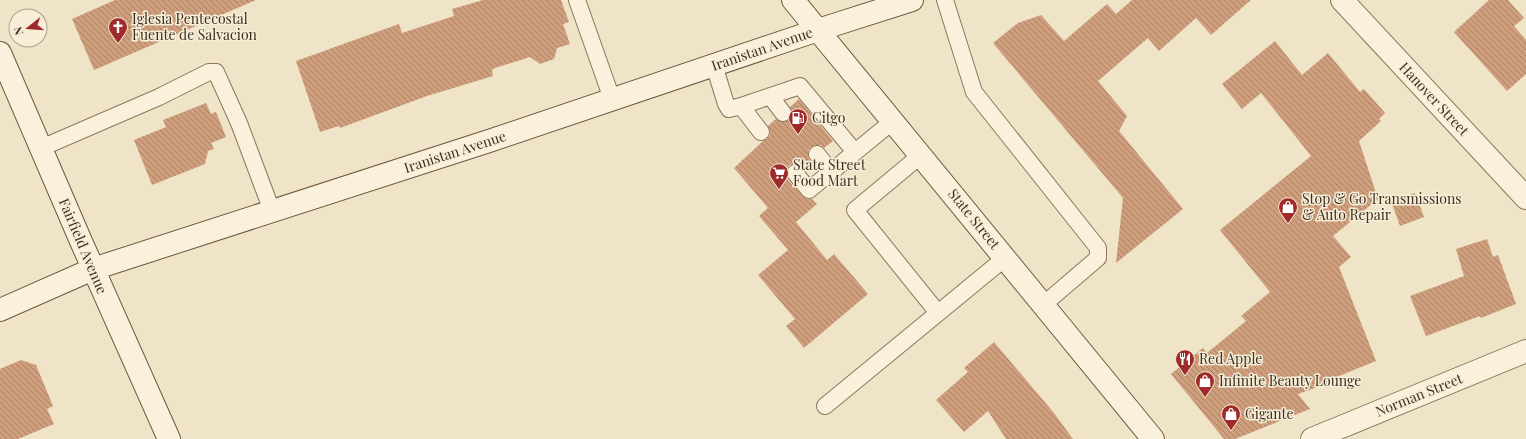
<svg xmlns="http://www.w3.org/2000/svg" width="1526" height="439" viewBox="0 0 1526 439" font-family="'Playfair Display',serif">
	<defs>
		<pattern id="building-back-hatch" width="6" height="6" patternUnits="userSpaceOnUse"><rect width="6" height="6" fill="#cf9f7d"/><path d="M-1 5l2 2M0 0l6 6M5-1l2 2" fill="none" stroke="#a98266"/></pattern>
	</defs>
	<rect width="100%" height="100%" fill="#f0e4c8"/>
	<path fill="url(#building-back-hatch)" d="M115,0h141l-162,70 -22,-51z
		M483,0h78l8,22 -6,2 7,20 -13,4 -3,11 -14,5 -10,-7 -35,11 -3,2 1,6 -66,20 -87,32 -1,-2 -19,6 -24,-71 103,-37 3,9 52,-17 -2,-7z
		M1132,0h119l-40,35 -15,-17 -37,33 -11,-13 -50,43 29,35 -8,15 64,78 -67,54 7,-65 -130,-155 25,-20 23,-8 23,26 43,-37 9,10z
		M1489,0h19l16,18 -10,8 12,14v34l-19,17 -53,-59z
		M1275,41l27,34 26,-22 32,39 4,-3 21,24 -6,6 2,2 -22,20 19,58 -45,37 18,21 -12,10 37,94 -42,17 1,3 -37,13 12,15 -75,30h-11l-53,-65 32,-26 4,5 39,-32 -5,-5 29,-24 -50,-62 91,-74 -50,-63 -19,16 -20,-25z
		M799,99l34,42 -9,7 -3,-3h-5l-5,2 -3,3v5l2,6 -8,6 -3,-3h-5l-5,1 -3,4v5l1,5 15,17 4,3h6l5,5 -21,18 31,38 7,-6 34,40 -64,54 -18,-22 9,-7 -37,-44 30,-25 -29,-34 9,-8 -34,-40 29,-27 4,-2 3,-3v-5l-2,-5 8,-7 8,3 5,-2 3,-8 -2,-5z
		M206,103l5,11 5,-2 10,25 -15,6 3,6 -6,2 -3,13 -53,21 -18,-45 32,-13 -3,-7z
		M1415,193l9,24 -24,9 -9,-25z
		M1487,239l6,18 5,-2 18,49 -35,14 -1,-2 -54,20 -16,-40 54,-20 -8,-27z
		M994,342l60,71 19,26h-67l-18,-28 -24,21 -28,-32 32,-28 -4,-4z
		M21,360l15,5 17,41 -6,3 7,15 -36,15h-18v-70z"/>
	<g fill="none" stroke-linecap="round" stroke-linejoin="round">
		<defs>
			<path id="lane" d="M577,0l35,99
				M945,0l29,92 124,156v10l-55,47
				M714,65l12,39 3,5 12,-3 59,-20 55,66
				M770,96l13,17
				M741,106l20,26
				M41,148l118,-51 50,-25h7l23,51 33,88
				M817,154l14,18 62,-51
				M921,155l-66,55 83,103
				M795,173l14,17 22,-18
				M825,406l180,-148"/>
			<path id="street" d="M1342,0l184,198
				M1312,439l214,-88"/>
			<path id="secondary" d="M793,0l360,439
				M0,53l80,186 89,200
				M0,310l93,-41 396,-128 329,-111 94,-30"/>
		</defs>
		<use href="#lane" stroke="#8d765c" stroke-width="18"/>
		<use href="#street" stroke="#8d765c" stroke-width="24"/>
		<use href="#secondary" stroke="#6f573f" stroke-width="24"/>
		<use href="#lane" stroke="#faf1dc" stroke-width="16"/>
		<use href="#street" stroke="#faf1dc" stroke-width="22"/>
		<use href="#secondary" stroke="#faf1dc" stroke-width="22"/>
	</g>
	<defs>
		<symbol id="church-pin" viewBox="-11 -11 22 30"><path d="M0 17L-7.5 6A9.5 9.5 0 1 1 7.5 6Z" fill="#9e2a2b" stroke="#f7eed8"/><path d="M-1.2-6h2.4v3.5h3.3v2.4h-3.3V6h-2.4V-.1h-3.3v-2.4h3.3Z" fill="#fff"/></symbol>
		<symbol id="fuel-pin" viewBox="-11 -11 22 30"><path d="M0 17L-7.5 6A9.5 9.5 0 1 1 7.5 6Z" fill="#9e2a2b" stroke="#f7eed8"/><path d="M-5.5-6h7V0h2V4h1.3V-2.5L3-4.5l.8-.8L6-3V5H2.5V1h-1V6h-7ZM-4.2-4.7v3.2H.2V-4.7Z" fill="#fff"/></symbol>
		<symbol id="supermarket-pin" viewBox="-11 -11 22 30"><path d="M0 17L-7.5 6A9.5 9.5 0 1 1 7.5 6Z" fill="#9e2a2b" stroke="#f7eed8"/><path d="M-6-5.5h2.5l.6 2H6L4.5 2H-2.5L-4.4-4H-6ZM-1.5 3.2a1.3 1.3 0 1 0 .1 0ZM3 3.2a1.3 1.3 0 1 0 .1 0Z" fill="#fff"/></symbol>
		<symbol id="shop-pin" viewBox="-11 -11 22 30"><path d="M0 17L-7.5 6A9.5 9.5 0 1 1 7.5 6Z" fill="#9e2a2b" stroke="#f7eed8"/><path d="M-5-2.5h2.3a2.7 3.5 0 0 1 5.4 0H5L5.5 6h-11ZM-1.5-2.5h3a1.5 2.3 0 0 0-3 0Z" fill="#fff"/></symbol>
		<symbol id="restaurant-pin" viewBox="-11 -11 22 30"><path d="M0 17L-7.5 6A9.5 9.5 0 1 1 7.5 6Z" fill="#9e2a2b" stroke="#f7eed8"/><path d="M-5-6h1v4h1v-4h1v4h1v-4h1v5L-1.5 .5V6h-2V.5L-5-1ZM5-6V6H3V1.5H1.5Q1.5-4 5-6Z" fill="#fff"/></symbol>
	</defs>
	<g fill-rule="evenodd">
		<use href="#church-pin" x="107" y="16" width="22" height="30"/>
		<use href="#fuel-pin" x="787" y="107" width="22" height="30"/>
		<use href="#supermarket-pin" x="768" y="162" width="22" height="30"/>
		<use href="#shop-pin" x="1277" y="196" width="22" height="30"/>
		<use href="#restaurant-pin" x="1174" y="348" width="22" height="30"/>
		<use href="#shop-pin" x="1194" y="370" width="22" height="30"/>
		<use href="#shop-pin" x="1220" y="403" width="22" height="30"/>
	</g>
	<g text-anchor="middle" stroke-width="3" stroke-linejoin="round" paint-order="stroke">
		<g font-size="14" fill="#3d2e20" stroke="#f7eed8" text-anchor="start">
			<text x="132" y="24">Iglesia Pentecostal<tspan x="132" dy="16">Fuente de Salvacion</tspan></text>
			<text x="812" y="123">Citgo</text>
			<text x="793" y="170">State Street<tspan x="793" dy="16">Food Mart</tspan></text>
			<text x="1302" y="204">Stop &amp; Go Transmissions<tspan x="1302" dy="16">&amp; Auto Repair</tspan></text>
			<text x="1199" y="364">Red Apple</text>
			<text x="1219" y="386">Infinite Beauty Lounge</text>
			<text x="1245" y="419">Gigante</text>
		</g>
		<g font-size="14" fill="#3d2e20" stroke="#f7eed8">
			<text transform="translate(762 49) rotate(-19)" y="5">Iranistan Avenue</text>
			<text transform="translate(1434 99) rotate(47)" y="5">Hanover Street</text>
			<text transform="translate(455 152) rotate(-18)" y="5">Iranistan Avenue</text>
			<text transform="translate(974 219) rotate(51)" y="5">State Street</text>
			<text transform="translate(83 246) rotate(67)" y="5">Fairfield Avenue</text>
			<text transform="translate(1419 395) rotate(-22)" y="5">Norman Street</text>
		</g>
	</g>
	<g transform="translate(28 28) rotate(253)"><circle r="19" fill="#f7eed8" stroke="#ada18e"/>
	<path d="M0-3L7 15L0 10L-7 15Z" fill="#9e2a2b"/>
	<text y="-6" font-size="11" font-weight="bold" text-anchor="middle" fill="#3d2e20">N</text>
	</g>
</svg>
